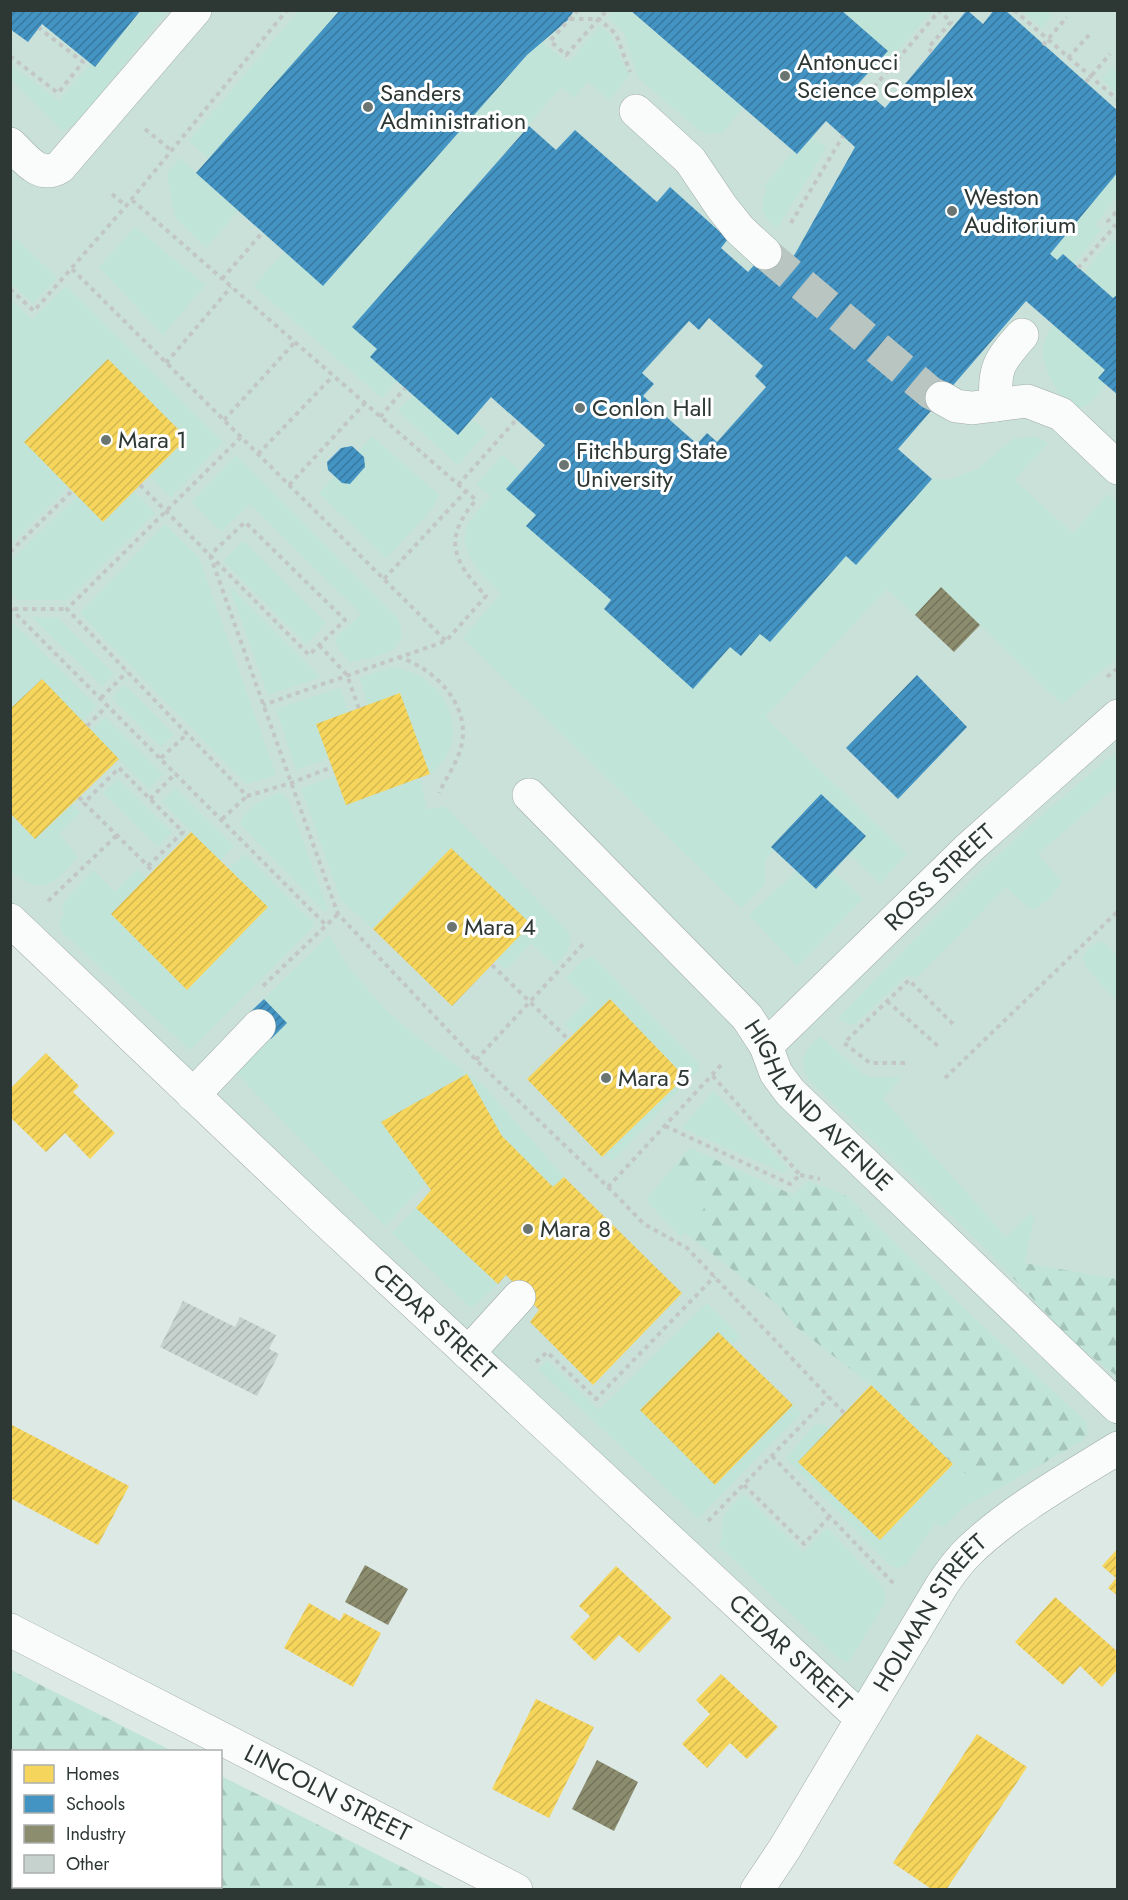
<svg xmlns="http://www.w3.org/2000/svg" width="1128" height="1900" viewBox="0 0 1128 1900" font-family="Jost,sans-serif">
	<defs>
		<pattern id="forest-firs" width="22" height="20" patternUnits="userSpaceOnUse" patternTransform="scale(1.5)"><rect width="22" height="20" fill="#c0e4d8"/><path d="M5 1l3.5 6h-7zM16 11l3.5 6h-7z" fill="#a5c4ba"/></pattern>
		<pattern id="homes-hatch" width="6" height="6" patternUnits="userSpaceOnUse" patternTransform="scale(1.5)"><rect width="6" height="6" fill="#f6d55c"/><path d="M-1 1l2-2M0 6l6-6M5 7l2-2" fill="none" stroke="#d3b750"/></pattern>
		<pattern id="schools-hatch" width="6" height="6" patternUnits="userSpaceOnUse" patternTransform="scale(1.5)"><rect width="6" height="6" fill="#4393c3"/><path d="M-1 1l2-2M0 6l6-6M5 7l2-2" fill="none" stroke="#38799f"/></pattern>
		<pattern id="industry-hatch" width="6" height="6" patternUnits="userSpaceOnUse" patternTransform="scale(1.5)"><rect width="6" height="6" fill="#8c8c6e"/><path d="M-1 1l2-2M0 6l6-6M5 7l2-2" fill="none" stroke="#73735b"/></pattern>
		<pattern id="building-hatch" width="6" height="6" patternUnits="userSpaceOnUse" patternTransform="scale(1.5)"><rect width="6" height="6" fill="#c6d2ce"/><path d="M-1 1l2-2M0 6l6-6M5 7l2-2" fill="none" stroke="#aab5b1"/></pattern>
	</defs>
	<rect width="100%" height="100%" fill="#dce9e5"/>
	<path fill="#c9e1d9" d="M10,11h1107v1437l-131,88 -125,182 -850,-798z"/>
	<path fill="#c0e4d8" d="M928,10l3,3 -54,61 -5,-6 -31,-57z
		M141,11h26l-91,113 -14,7 -51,-51 -1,-16 49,37 31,-38 5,4z
		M298,11h42l-131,148 -20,-18z
		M614,11h16l113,97 -21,25 -15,1 -8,-4 -61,-52 -14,-45 -16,-15z
		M1022,11h25l5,4 -10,13z
		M600,26l10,8 19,41 -19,25 -23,-19 -13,17 -13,-11 -208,240 24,22 -7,9 27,23 -15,17 -128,-112 30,-34 39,33 204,-230 15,-13 26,21z
		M1112,67l5,5v21l-15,-13z
		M813,137l13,11 -49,81c-15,-14 -19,-20 -10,-39l-3,-4 30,-35 3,3z
		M180,158l58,53 -32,37 -31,-31 -8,-44z
		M1117,172v24l-22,29 6,5 -27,34 -11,-10 -6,6 -7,-6z
		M135,227l70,58 -42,50 -64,-68z
		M16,238l41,40 -24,25 -22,-20v-39z
		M1111,240l6,4v50l-4,4 -29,-25z
		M66,286l157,156 -52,55 -22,-21 38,-38 -79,-79 -83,83 43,45 -57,57 -1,-245 22,21z
		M1053,324l52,46 -7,8 8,7c-7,7 -14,19 -24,22 -19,5 -38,-38 -39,-52 -1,-11 4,-21 10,-31z
		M413,395l59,24 15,13 -29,33 -60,-54z
		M372,436l67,59 -6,13 -47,50 -67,-65 15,-17 8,7h9l14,-16 -1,-10 -6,-5z
		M1035,436l13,7 -34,37 59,53 35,-39 9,10v154l-55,46 -121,-116 -26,27 -28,-26 -122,128 142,137 -27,29 -32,-29 18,-18 -45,-42 -50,52 4,4 -10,10v25l-24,23 -278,-270 38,-45c-15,-14 -42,-39 -35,-63 4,-13 17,-24 25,-34l-15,-11 26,-30 19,17 -15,17 30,26 -9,11 84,74 -7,9 89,79 37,-41 11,9 19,-22 10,8 76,-86 10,8 76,-85h19l27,-10 35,-30z
		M236,455l162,164c16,34 -24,38 -48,43 -28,-28 -9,-25 11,-48l-111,-110 -29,27 -29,-29z
		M134,491l21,22 -88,87h-49l-7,-6v-34l67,-64 25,25z
		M165,524l34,34 77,217 -30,9 -166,-171z
		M243,541l83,82 -20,21 -83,-83z
		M229,586l91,91 -52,18z
		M32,617l26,1 56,56 -12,12z
		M11,621l85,85 -14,15 -71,-12z
		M389,668c41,0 77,44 59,85 -4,8 -11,15 -18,21l-30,-80 -32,11 -8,-27z
		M125,685l49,50 -13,12 -49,-49z
		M340,688l9,25 -20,45 -33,12 -20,-61z
		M105,717l58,57 -14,15 -58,-58z
		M1117,751v35l-79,68 24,28 -14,18 -14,9 -5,-1 -23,-21 -90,91 -7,-3 -4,2 -49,46 -6,2 -12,-7 133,-137 55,-52z
		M335,776l11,29 74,-28 7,33 17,-4 123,124c9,15 -2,23 -12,35l-24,-22 -25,26 -10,-9 35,-36 -80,-76 -78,81 -32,-29 -40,-112z
		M118,779l54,53 -14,15 -55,-54z
		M175,788l59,58 -14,15 -58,-60z
		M279,793l4,1 5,6 40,109 -3,3 -85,-88c4,-16 25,-26 39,-31z
		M72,804l8,9 -21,21 19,23c-23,26 -37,42 -67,13l-1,-57 25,26z
		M245,854l70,71 -125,125 -128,-118c-3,-8 -2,-12 3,-19l-3,-4 2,-7 29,-32 22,22 22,-23 10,9 -36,36 76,75 42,-120z
		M797,871l19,18 17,-18 30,28 -66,67 -48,-51z
		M329,935l17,29 38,44 29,26 70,51 81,92 -11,10 -51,-51 -35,-62 -86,48 45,61 -41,43 -149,-153 51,-50 -23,-24z
		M1100,941l7,4 10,12v44l-31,-34 -3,-10 7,-10z
		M591,957l4,2 103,104 1,6 -87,92 -7,-8 79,-77 -74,-77 -36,35 -10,-10 25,-24 -23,-22 17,-18z
		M820,1036l43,38 7,3h31l-18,22 123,138 22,-21 4,-2 2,5 -10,44 -36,-12 -179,-171c-13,-19 -3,-30 11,-44z
		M713,1091l75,77 -4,5 -102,-45z
		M675,1165l35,36 -29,36 -35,-37z
		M416,1208l82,76 -25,23h-3l-78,-74z
		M707,1303l33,33 -8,9 -14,-13 -78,78 75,75 78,-80 8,8 -103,105 -160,-149 9,-9 52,50z
		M819,1424l5,1 5,4 -31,33 82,78 73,-76 38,29 -29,15 -18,19 -9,-4 -29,42 -8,3 -10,-4 -102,-106 27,-31z
		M744,1494l59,58 24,-24 53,55 5,9 -1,12 -34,56 -4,2 -9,-5 -119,-112 4,-6c-1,-26 4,-28 22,-45z"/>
	<path fill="url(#forest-firs)" d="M690,1148l103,47 16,-14 38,15 60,59 179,167 1,13 -7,7 -89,51 -38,-29 -82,-79 -75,-58 -18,-22 -94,-73 26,-31 -35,-36z
		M988,1251l36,12 93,16v97l-42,-32z
		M11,1670l161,81 -158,1v134h206l1,-110 225,113h-435z"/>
	<path fill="url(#homes-hatch)" d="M108,359l79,79 -84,84 -79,-80z
		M42,679l77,80 -84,80 -25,-26v-104z
		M400,693l30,81 -84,31 -30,-81z
		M191,832l77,75 -81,83 -76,-76z
		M451,848l80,76 -79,82 -79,-77z
		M610,999l75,78 -83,80 -75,-78z
		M46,1053l33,33 -6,6 42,41 -25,26 -25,-26 -19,19 -36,-35v-28z
		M467,1074l35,62 51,51 11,-10 118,116 -89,92 -63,-63 9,-12 -33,-35 -8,9 -82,-76 15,-18 -50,-68z
		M718,1332l75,73 -78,80 -75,-75z
		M871,1385l82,79 -73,76 -82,-78z
		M10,1424l119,62 -31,59 -88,-47z
		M1118,1548v48l-10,-8 8,-10 -14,-12z
		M616,1566l56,52 -33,35 -20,-18 -24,26 -25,-24 20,-21 -11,-10z
		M1055,1597l63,55v17l-16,18 -22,-21 -17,19 -48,-43z
		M309,1603l31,18 4,-8 37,20 -28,54 -69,-39z
		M721,1674l57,53 -31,32 -17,-16 -23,25 -25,-24 28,-30 -14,-14z
		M536,1699l58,28 -45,91 -57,-29z
		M977,1734l50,33 -81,123h-13l-40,-27z"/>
	<path fill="url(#schools-hatch)" fill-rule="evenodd" d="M10,10h131l-46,57 -53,-43 -14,18 -18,-13z
		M340,10h234l-5,9 -42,36 -204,231 -127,-113z
		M630,10h211l47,41 -30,33 27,24 82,-98 16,14 11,-14h11l113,101v26l-3,3 3,2v30l-68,82 7,6 6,-6 50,44 5,-4v101l-20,-17 7,-8 -79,-69 -128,148 34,30 -76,86 -10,-9 -76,86 -10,-8 -19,22 -11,-9 -37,42 -89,-80 7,-9 -85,-74 10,-11 -30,-26 39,-44 -54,-48 -33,38 -88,-78 7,-8 -25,-22 177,-201 27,24 19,-20 82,72 13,-15 58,52 -7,9 27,24 23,-26 18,15 6,-7 60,-107 -29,-26 -29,33zM709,318l54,48 -8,10 11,11 -49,55 -10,-9 -10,11 -54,-48 11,-12 -12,-11 47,-52 10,9z
		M352,446l12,11 1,10 -15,17 -8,-1 -14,-13 -1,-8 14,-14z
		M917,675l50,52 -69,72 -52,-51z
		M821,794l45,42 -50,53 -45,-42z
		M264,999l23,24 -16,16 -24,-24z"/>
	<path fill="url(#industry-hatch)" d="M941,587l39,38 -26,27 -39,-37z
		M365,1565l43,24 -20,36 -43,-23z
		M597,1760l41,22 -24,49 -42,-22z"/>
	<path fill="url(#building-hatch)" d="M183,1301l52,26 5,-10 36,18 -7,14 10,5 -22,42 -97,-49z"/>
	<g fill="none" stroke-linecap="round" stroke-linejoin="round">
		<path stroke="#b9c5c1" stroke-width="33" stroke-dasharray="33 16" stroke-linecap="butt" d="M765,253l166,140 11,5"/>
		<defs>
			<g id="minor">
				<path d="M636,111l54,49 31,46 19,24 25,23"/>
				<path d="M10,144c15,14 29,36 50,23l135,-157"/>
				<path d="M942,398l14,8 16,2 55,-7 34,13 57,54"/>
				<path d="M996,405c-2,-37 2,-43 26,-70"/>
				<path id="s1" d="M529,795l218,222 19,29 10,27 14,19 328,315"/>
				<path id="s2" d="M10,920l312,297 539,501"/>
				<path id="s3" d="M766,1046l203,-198 149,-132"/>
				<path d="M193,1095l66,-69"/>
				<path d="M468,1353l51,-56"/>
				<path id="s4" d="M10,1630l506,260"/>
				<path id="s5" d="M757,1890l28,-42 157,-263c8,-12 16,-23 26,-33 42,-41 100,-73 150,-104"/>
			</g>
		</defs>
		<use href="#minor" stroke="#a0aaa7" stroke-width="34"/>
		<path stroke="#c2c7c5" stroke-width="4" stroke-dasharray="4.5 4.5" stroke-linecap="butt" d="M578,10l-28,31 16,14 41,-45
			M1014,10l104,90
			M570,19h29l17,15 14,38
			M10,30l1,-1
			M1043,45l24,-28
			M932,52l-4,-4 23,-26 -12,-11
			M10,56l48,37 25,-31 -44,-34
			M1068,58l21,-23
			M1086,82l24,-28
			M868,94l72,-84
			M145,129l27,22
			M112,194l14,12
			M132,200l344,300c-34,39 -23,61 10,96l-40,45 -183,64
			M791,223l52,-87
			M1078,268l37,-42 -7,-5 10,-11
			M72,269l374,372
			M222,279l40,-46
			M10,289l24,22 92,-105 161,-196
			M166,363l65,-76
			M380,417l25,-29
			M224,420l71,-78
			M241,437l-174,172 180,187 44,-13 41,-16
			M258,454l75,-78
			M140,485l169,170 36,-35 -100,-98 -35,33
			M289,485l76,-82
			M458,485l58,-65
			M10,552l62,-61
			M210,555l128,359 138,146 132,127 115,-124
			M384,579l82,-88
			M10,608l316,317
			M14,609h53
			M319,645l28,30 12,34
			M398,657c37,11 74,49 63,90 -4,16 -15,31 -22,46
			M1107,677l11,-9
			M101,698l26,-26
			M87,726l21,-21
			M161,758l26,-24
			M119,768l64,64 -35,34 -64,-63z
			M79,797l5,6
			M150,799l26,-26
			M222,819l25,-23
			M148,866l5,6
			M48,901l69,-66
			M492,965l76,74
			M263,986l75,-72
			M887,1001l51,45
			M476,1060l110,-119
			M905,1063h-35l-26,-20 65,-63 46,46
			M945,1078l173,-167
			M665,1126l125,58 10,-9 -88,-100
			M800,1175l20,4
			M608,1187l36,37 43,24 157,165
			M536,1362l11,-10 49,47 119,-123
			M772,1456l123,129
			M744,1485l60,59 26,-28
			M708,1521l121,-124"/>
		<use href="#minor" stroke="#fafcfb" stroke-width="33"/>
	</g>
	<g fill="#6a7571" stroke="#fff" stroke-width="2">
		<circle cx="785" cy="76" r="6"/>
		<circle cx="368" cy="107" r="6"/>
		<circle cx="952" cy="211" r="6"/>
		<circle cx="580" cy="408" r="6"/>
		<circle cx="106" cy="440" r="6"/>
		<circle cx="564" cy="465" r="6"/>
		<circle cx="452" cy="927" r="6"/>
		<circle cx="606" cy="1078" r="6"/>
		<circle cx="528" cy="1229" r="6"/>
	</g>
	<g text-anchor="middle" stroke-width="6" stroke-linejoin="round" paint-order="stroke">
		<g font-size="24" fill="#2d3733" stroke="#fff" text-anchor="start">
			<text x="797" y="70">Antonucci<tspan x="797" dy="28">Science Complex</tspan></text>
			<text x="380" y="101">Sanders<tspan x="380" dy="28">Administration</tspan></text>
			<text x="964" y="205">Weston<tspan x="964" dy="28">Auditorium</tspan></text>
			<text x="592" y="416">Conlon Hall</text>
			<text x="118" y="448">Mara 1</text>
			<text x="576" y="459">Fitchburg State<tspan x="576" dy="28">University</tspan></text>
			<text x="464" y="935">Mara 4</text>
			<text x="618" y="1086">Mara 5</text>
			<text x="540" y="1237">Mara 8</text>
		</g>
		<g font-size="24" fill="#2d3733" stroke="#fff">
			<text dy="8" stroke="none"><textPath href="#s3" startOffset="242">ROSS STREET</textPath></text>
			<text dy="8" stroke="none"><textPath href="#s1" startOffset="426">HIGHLAND AVENUE</textPath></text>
			<text dy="8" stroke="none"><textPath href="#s2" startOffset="584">CEDAR STREET</textPath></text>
			<text dy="8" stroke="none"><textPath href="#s5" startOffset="327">HOLMAN STREET</textPath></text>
			<text dy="8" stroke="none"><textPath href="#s2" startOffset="1070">CEDAR STREET</textPath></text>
			<text dy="8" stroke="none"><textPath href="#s4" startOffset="357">LINCOLN STREET</textPath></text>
		</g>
	</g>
	<rect width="1128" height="1900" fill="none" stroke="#2d3733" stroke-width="24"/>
	<rect x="12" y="1750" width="210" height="138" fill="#ffffff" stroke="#abafad" stroke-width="1.5"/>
	<rect x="24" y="1765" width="30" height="18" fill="#f6d55c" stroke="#abafad" stroke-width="1.5"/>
	<text x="66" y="1780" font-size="18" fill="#2d3733">Homes</text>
	<rect x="24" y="1795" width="30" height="18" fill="#4393c3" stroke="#abafad" stroke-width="1.5"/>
	<text x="66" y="1810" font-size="18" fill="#2d3733">Schools</text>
	<rect x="24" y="1825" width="30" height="18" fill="#8c8c6e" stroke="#abafad" stroke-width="1.5"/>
	<text x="66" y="1840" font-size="18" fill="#2d3733">Industry</text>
	<rect x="24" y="1855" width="30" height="18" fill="#c6d2ce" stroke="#abafad" stroke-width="1.5"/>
	<text x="66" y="1870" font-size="18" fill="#2d3733">Other</text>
</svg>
